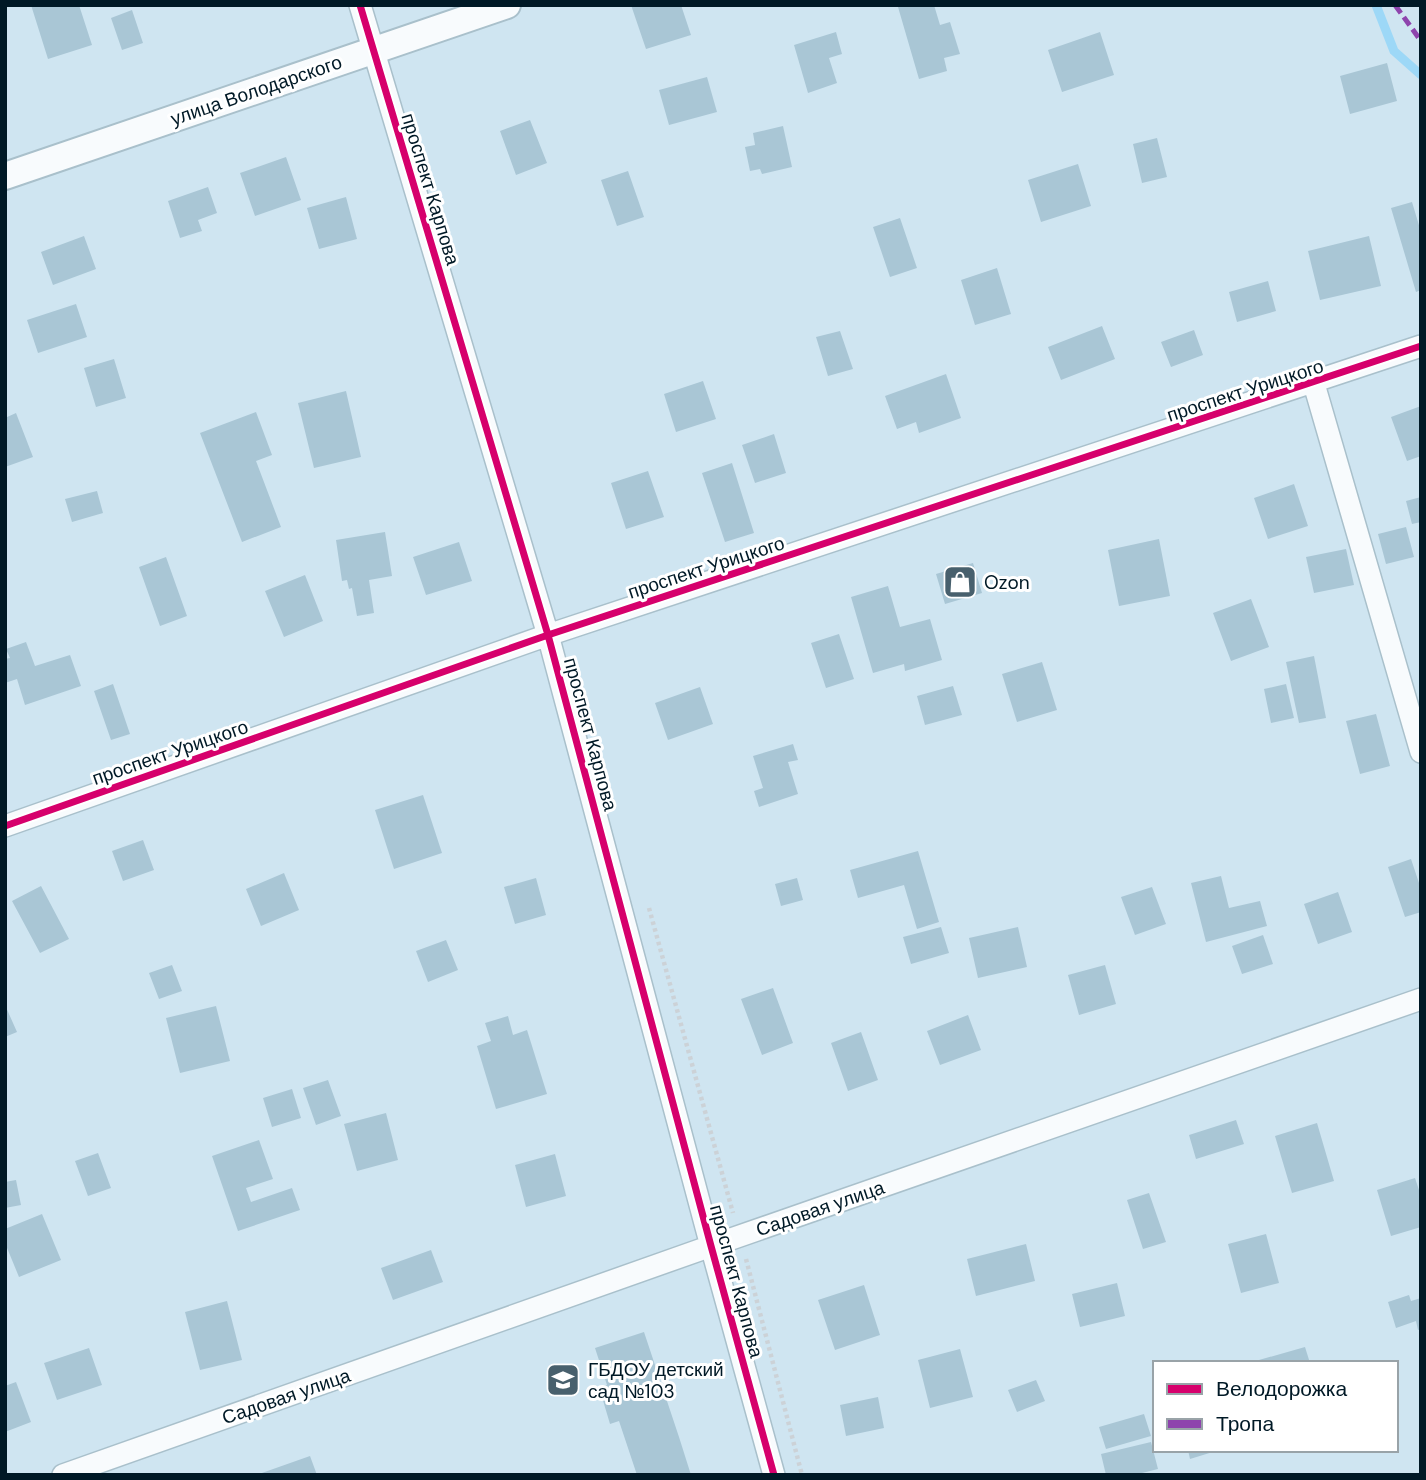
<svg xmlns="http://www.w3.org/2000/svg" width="1426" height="1480" viewBox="0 0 1426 1480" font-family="'DM Sans',sans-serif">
	<rect width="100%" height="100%" fill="#cfe5f1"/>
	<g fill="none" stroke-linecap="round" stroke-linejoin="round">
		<path stroke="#9dd8f7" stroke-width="9" d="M1376,5l18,46 27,24"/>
	</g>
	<path fill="#a9c6d5" d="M31,5h48l13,40 -44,14z
		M631,5h50l10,30 -45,14z
		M904,5h30l6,20 10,-3 10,32 -16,4 3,13 -28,8 -21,-72z
		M132,10l11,33 -21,7 -11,-32z
		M836,32l6,22 -13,4 8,25 -29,10 -14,-48z
		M1100,32l14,43 -52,17 -14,-42z
		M1387,63l10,38 -47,13 -10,-38z
		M707,77l10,35 -48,13 -10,-35z
		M530,120l17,43 -31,12 -16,-44z
		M783,126l9,41 -30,7 -2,-5 -10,2 -5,-24 10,-2 -2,-12z
		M1157,138l10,39 -25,6 -9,-39z
		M286,157l15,43 -46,16 -15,-43z
		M1078,164l13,42 -50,16 -13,-42z
		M628,171l16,46 -27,9 -16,-46z
		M208,187l9,26 -19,7 4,11 -22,7 -12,-37z
		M346,197l11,42 -38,10 -12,-41z
		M1412,202l9,30v58l-5,2 -25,-84z
		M900,218l17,50 -27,9 -17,-50z
		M84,236l12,33 -43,16 -12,-33z
		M1369,236l12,50 -61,14 -12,-49z
		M997,268l14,46 -36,11 -14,-45z
		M1268,281l8,30 -39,11 -8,-30z
		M76,304l11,33 -49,16 -11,-33z
		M1102,326l13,33 -54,21 -13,-33z
		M1194,330l9,25 -32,12 -10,-25z
		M840,331l13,38 -25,7 -12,-39z
		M114,359l12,39 -30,9 -12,-39z
		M946,374l15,44 -42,15 -3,-11 -19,7 -12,-33z
		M703,381l13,38 -40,13 -12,-38z
		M346,391l15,66 -47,11 -16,-65z
		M1421,406v50l-14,5 -16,-44z
		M256,412l16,43 -16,6 25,66 -39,15 -42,-109z
		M16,413l17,44 -28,10v-49z
		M774,434l12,39 -31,10 -13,-38z
		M732,463l22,70 -29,9 -23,-69z
		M648,471l16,46 -38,12 -15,-46z
		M1294,484l14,42 -40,13 -14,-41z
		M97,491l6,22 -31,9 -7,-23z
		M1421,497v25l-9,2 -6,-23z
		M1406,527l8,30 -28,7 -8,-30z
		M385,532l7,44 -23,4 5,33 -17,3 -5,-28 -3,1 -2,-9 -5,1 -6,-41z
		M1159,539l11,57 -51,10 -11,-56z
		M459,542l13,39 -46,14 -13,-38z
		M1346,549l8,36 -40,8 -8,-36z
		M166,557l21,59 -27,10 -21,-59z
		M973,563l9,30 -37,11 -9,-30z
		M305,575l18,46 -39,16 -19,-46z
		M888,586l12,41 30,-8 12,41 -37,11 -1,-7 -31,9 -22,-76z
		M1251,599l18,48 -38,14 -18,-48z
		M839,634l15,45 -28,9 -15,-45z
		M26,642l9,24 35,-11 11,31 -56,19 -8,-26 -12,4v-24l5,-1 -4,-9z
		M1314,656l12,62 -27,5 -13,-61z
		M1042,662l15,48 -40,12 -15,-48z
		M113,684l17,50 -19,6 -17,-49z
		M1286,684l8,34 -23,5 -7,-34z
		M953,686l9,29 -37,10 -8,-29z
		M700,687l13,37 -45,16 -13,-37z
		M1376,714l14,52 -30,8 -14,-53z
		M793,744l5,16 -10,2 10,32 -39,13 -5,-16 9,-3 -10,-32z
		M423,795l19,58 -48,16 -19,-59z
		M143,840l11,30 -31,11 -11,-30z
		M918,851l21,71 -22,7 -13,-44 -46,13 -8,-28z
		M1411,859l10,30v23l-16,5 -17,-50z
		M284,873l15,37 -38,16 -15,-37z
		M1221,876l8,32 31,-7 7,25 -61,16 -15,-59z
		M536,878l10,37 -31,9 -11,-37z
		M797,878l6,22 -22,6 -6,-22z
		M41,886l28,53 -29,14 -28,-52z
		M1152,887l14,37 -31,11 -14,-38z
		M1338,892l14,40 -34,12 -14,-40z
		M941,927l8,26 -38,11 -8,-27z
		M1018,927l9,40 -49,11 -9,-40z
		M1263,935l10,29 -31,10 -10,-28z
		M446,940l12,30 -30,12 -12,-31z
		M172,965l10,26 -23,8 -10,-26z
		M1105,965l11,39 -37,11 -11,-40z
		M773,988l20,55 -31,12 -21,-56z
		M5,1005l12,27 -12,5z
		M216,1006l14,55 -50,12 -14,-55z
		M968,1015l13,35 -41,15 -13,-34z
		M508,1016l5,19 14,-5 20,64 -51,15 -19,-63 14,-5 -6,-18z
		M861,1032l17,48 -30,11 -17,-48z
		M328,1080l13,36 -25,9 -13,-37z
		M292,1089l9,29 -29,9 -9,-29z
		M386,1113l12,47 -41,11 -13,-47z
		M1236,1120l8,24 -48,15 -7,-24z
		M1317,1123l17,58 -42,12 -17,-57z
		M259,1140l14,39 -27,9 5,14 41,-14 8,22 -62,21 -26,-75z
		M98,1153l13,35 -23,8 -13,-35z
		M555,1154l11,42 -40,11 -11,-42z
		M1415,1178l6,18v31l-30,9 -14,-46z
		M16,1180l5,25 -16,3v-26z
		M1149,1193l17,49 -23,7 -16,-49z
		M42,1214l19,46 -42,17 -14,-34v-14z
		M1266,1234l13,49 -38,10 -13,-49z
		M1026,1244l9,37 -59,15 -9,-37z
		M431,1250l12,32 -50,18 -12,-32z
		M1117,1283l8,33 -45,11 -8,-33z
		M864,1285l16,50 -45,15 -17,-50z
		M1409,1295l2,6 10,-3v31l-3,1 -2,-9 -20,7 -8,-26z
		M227,1301l15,59 -42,10 -15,-58z
		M644,1332l35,105 12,38h-54l-18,-54 -9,3 -11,-37 8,-2 -12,-37z
		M1305,1347l5,16h-58v-1z
		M89,1348l13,37 -45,15 -13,-37z
		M960,1349l13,48 -43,11 -12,-48z
		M1036,1380l9,21 -28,11 -9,-22z
		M16,1382l15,40 -26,10v-46z
		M878,1397l6,31 -38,8 -6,-31z
		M1144,1414l7,22 -45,13 -7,-22z
		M1151,1442l7,27 -24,6h-28l-5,-21z
		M1188,1450h28v1l-26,8z
		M310,1456l7,19h-58v-1z"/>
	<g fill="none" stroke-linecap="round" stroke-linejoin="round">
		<defs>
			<path id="minor" d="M360,5l188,630 163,611 63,229
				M1314,384l107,368
				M5,826l543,-191 873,-289
				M63,1475l648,-229 710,-247"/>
			<path id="tertiary" d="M5,176l502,-171"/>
		</defs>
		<use href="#minor" stroke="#a9c0cb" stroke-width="24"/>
		<use href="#tertiary" stroke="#a9c0cb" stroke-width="30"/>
		<path stroke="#ccd2d7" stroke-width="4.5" stroke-dasharray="3.5 3.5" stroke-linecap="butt" d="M649,908l84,305
			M746,1259l56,216"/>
		<use href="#minor" stroke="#f8fbfd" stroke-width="21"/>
		<use href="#tertiary" stroke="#f8fbfd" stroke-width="26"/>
		<path stroke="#8e44ad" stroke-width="5" stroke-dasharray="10 5" stroke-linecap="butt" d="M1395,5l26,36"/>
		<defs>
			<path id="cycleway" d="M360,5l188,630 163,611 63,229
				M5,826l543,-191 873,-289"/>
		</defs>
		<use href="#cycleway" stroke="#fff" stroke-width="11"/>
		<use href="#cycleway" stroke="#d6006c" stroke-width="7"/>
	</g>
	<defs>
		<symbol id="shop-square" viewBox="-11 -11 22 22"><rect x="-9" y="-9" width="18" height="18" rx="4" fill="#48606d" stroke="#fff"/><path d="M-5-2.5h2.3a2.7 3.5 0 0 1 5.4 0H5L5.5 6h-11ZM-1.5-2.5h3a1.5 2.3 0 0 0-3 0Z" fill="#fff"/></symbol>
		<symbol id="school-square" viewBox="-11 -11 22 22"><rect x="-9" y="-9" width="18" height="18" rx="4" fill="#48606d" stroke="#fff"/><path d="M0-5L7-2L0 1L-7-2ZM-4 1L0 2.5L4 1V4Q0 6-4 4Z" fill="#fff"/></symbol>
	</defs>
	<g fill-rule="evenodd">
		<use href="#shop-square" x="941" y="563" width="38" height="38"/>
		<use href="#school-square" x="544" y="1361" width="38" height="38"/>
	</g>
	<g text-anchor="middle" stroke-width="6" stroke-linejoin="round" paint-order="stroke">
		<g font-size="19" fill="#001926" stroke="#fff">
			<text transform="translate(256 90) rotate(-19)" y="7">улица Володарского</text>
			<text transform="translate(431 189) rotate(73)" y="7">проспект Карпова</text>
			<text transform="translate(1245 390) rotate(-18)" y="7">проспект Урицкого</text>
			<text transform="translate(706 567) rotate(-18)" y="7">проспект Урицкого</text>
			<text transform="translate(591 734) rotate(75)" y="7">проспект Карпова</text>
			<text transform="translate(170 752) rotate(-19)" y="7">проспект Урицкого</text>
			<text transform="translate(820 1208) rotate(-19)" y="7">Садовая улица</text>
			<text transform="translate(737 1281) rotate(75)" y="7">проспект Карпова</text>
			<text transform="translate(286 1396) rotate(-19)" y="7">Садовая улица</text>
		</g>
		<g font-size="19" fill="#001926" stroke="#fff" text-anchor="start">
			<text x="984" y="589">Ozon</text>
			<text x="588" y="1376">ГБДОУ детский<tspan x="588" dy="22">сад №103</tspan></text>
		</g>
	</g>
	<rect width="1426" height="1480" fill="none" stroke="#001926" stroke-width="14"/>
	<rect x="1153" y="1361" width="245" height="91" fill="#ffffff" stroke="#99a3a8" stroke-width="2"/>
	<rect x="1167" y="1384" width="35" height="10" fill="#d6006c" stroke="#99a3a8" stroke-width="2"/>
	<text x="1216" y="1396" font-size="21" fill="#001926">Велодорожка</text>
	<rect x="1167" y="1419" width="35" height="10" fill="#8e44ad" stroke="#99a3a8" stroke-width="2"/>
	<text x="1216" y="1431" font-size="21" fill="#001926">Тропа</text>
</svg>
